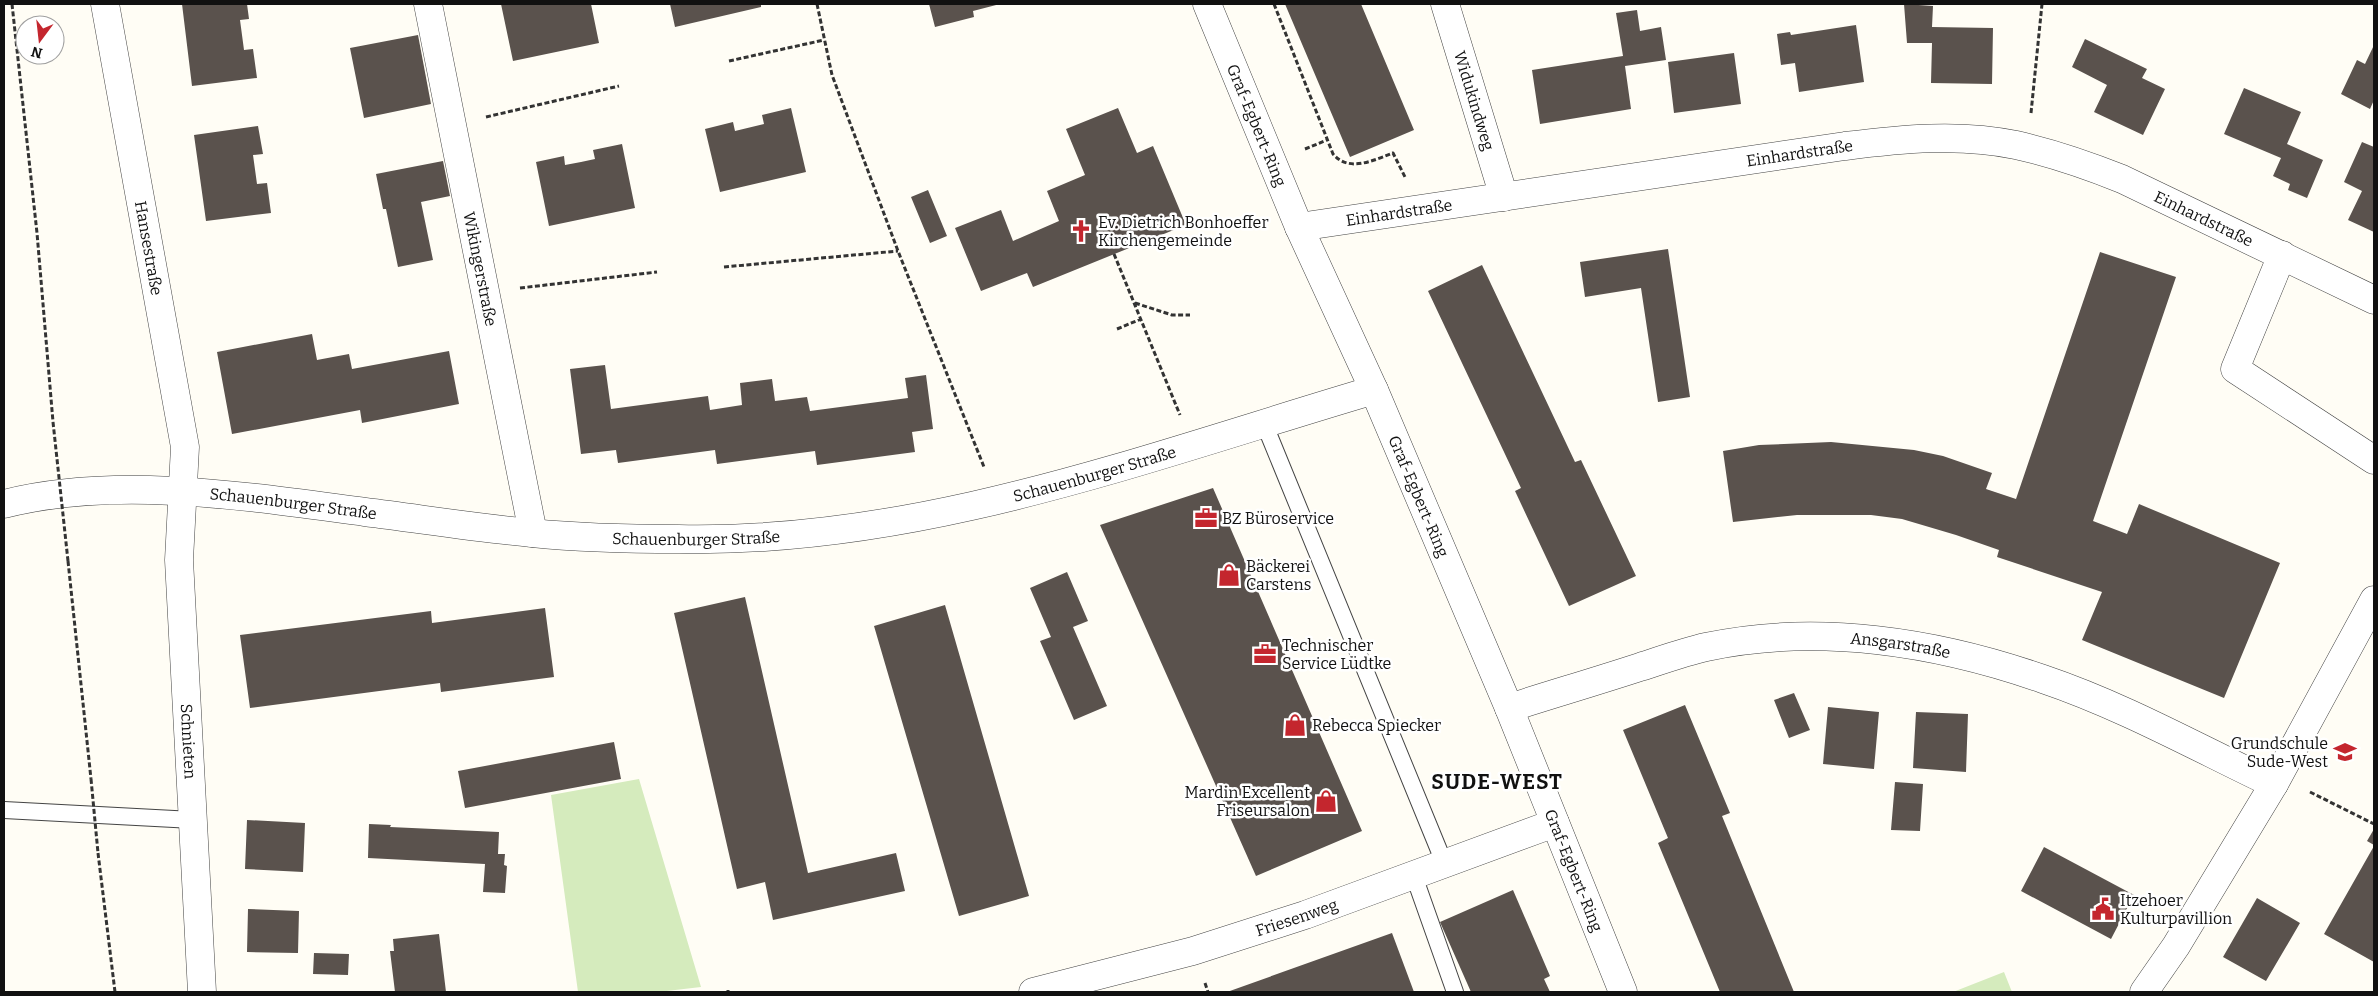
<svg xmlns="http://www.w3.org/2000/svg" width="2378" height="996" viewBox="0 0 2378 996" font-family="Bitter,serif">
	<rect width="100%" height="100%" fill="#fffdf5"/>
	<path fill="#d5ebbd" d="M639,779l62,208 -43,5h-80l-27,-197z
		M2004,972l8,20h-59z"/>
	<path fill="#5a524d" d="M182,4h65l2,15 -9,1 4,30 9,-1 4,29 -65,8z
		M501,4h90l8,39 -86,18z
		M670,4h91v3l-86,20z
		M929,4h71l-27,7 1,6 -39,10z
		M1285,4h76l53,126 -64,27z
		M1904,4l29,2 -1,21 61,1 -1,56 -61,-1 1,-40h-25z
		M1637,10l3,21 21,-4 5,33 -41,6 6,43 -91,15 -8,-54 91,-14 -7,-43z
		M1856,25l8,57 -65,10 -4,-29 -14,2 -4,-31 13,-2 1,3z
		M418,35l13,69 -67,14 -14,-70z
		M2085,39l62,30 -5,9 23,11 -22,46 -49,-23 13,-27 -35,-18z
		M2374,45v55l-4,9 -29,-15 16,-34 8,4z
		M1734,53l7,51 -67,9 -6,-51z
		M2244,88l57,24 -14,32 36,16 -16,38 -19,-8 2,-6 -17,-8 8,-18 -57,-24z
		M791,108l15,64 -86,20 -15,-63 28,-7 2,9 29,-7 -2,-9z
		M1118,108l19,45 16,-7 33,79 -153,62 -6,-14 -46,18 -26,-63 46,-18 12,31 46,-20 -12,-30 38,-16 -19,-46z
		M258,126l5,28 -10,1 4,29 10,-1 4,30 -65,8 -12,-86z
		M2362,142l12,5v85l-26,-12 14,-29 -18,-9z
		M622,144l13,64 -86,18 -13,-64 28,-6 1,9 16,-3 14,-3 -2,-9z
		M443,161l7,35 -29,6 12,58 -35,7 -12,-58h-3l-7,-35z
		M928,190l19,46 -17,7 -19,-46z
		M1668,249l22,148 -32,5 -17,-114 -56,9 -5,-35z
		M2100,252l76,25 -83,244 34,13 12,-30 141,59 -56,135 -142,-58 20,-48 -105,-35 2,-7 -43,-15 -54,-16 -31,-4h-74l-64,7 -10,-71 36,-6 72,-3 83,8 29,6 49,17 -6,16 30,10z
		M1482,265l93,197 6,-2 55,116 -67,30 -54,-115 6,-3 -93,-197z
		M312,334l5,26 32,-6 3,15 97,-18 10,53 -97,19 -2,-13 -128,24 -15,-82z
		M605,365l6,44 97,-13 2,14 32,-5 -2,-22 32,-4 3,22 32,-4 3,14 98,-13 -3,-20 21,-3 7,54 -21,3 3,20 -98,13 -2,-14 -98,13 -2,-14 -97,13 -2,-13 -35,4 -11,-85z
		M1213,488l149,343 -106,45 -156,-351z
		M1067,572l21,49 -15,6 34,79 -33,14 -34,-79 11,-4 -21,-49z
		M745,597l63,276 88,-20 9,38 -132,29 -8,-38 -28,7 -63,-276z
		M945,605l84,291 -70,20 -85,-290z
		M545,608l9,69 -113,15 -1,-9 -190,25 -10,-73 191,-24 1,12z
		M1794,693l16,37 -21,8 -15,-38z
		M1685,705l45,108 -8,3 72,176h-74l-62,-149 10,-5 -45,-108z
		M1828,707l51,5 -5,57 -51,-5z
		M1916,712l52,2 -2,58 -53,-4z
		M614,742l7,37 -156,29 -7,-37z
		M1895,782l28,2 -3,47 -29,-1z
		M247,820l58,3 -2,49 -58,-3z
		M369,824l22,1 -1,2 109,5 -1,22h7l-1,11 3,1 -2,27 -22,-1 2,-28 -117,-6z
		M2374,829v16l-7,-4z
		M2374,846v116l-50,-28z
		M2044,847l90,48 -23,44 -90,-48z
		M1513,890l37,86 -6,3 6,13h-79l-31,-70z
		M2257,898l43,25 -34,58 -43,-24z
		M248,909l51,2 -1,42 -51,-1z
		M1392,933l22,59h-187z
		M439,934l7,58h-51l-5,-41h4l-1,-12z
		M314,953l35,1 -1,21 -35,-1z"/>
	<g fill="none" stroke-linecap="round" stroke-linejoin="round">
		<defs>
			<path id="lane" d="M1264,423l181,442
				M4,810l189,10
				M1414,876l41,116"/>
			<g id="street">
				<path id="s1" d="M105,4l80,443 -6,113 23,432"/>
				<path id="s2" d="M428,4l105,529"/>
				<path id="s3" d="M1207,4l92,223 75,163 135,318 114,284"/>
				<path id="s4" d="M1445,4l59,193"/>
				<path id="s5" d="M1299,227l546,-81c56,-7 115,-13 171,-1 36,8 71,20 106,34l252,121"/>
				<path d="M2282,255l-47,114 139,91"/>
				<path id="s6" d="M4,504c113,-29 247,-7 361,8 56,7 112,16 167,21 49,5 98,6 147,6 241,5 468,-82 695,-149"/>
				<path id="s7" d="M1509,708c44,-14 88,-27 131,-41 22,-7 44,-15 66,-20 112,-24 231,-5 337,32 80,27 155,69 231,105l100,-184"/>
				<path id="s8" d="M1033,992l160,-41 112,-36 250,-92"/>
				<path d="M2144,992l32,-46 98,-162"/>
			</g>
		</defs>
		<use href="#lane" stroke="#444" stroke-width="18"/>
		<use href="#street" stroke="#444" stroke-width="29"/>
		<path stroke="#333" stroke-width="3" stroke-dasharray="5 2.5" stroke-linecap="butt" d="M12,4l25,229 16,189
			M817,4l15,71 66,176 86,216
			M1274,4l59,150c16,19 41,6 60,-1l12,24
			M729,61l95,-21
			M2031,113l11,-109
			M486,117l133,-31
			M1305,149l22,-9
			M1114,254l66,161
			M724,267l174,-16
			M520,288l137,-16
			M1135,303l37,12h18
			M1117,329l24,-10
			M68,561l23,218
			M2310,792l64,32
			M98,853l17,139
			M1205,983l3,9
			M728,992v-2"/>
		<use href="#lane" stroke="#fff" stroke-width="16"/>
		<use href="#street" stroke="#fff" stroke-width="28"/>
		<path stroke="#333" stroke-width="3" stroke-dasharray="5 2.5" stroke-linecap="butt" d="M53,422l15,139
			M91,779l7,74"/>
	</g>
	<defs>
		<symbol id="church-bare" viewBox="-9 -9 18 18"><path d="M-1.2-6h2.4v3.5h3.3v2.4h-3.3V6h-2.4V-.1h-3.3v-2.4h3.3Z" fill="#c4262e" stroke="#fff" stroke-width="2.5" paint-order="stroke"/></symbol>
		<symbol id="office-bare" viewBox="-9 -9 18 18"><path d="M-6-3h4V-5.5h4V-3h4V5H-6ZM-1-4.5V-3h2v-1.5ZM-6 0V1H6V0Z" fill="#c4262e" stroke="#fff" stroke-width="2.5" paint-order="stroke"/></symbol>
		<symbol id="shop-bare" viewBox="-9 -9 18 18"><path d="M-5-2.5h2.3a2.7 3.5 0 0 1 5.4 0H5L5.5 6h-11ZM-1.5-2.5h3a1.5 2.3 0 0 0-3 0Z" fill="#c4262e" stroke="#fff" stroke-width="2.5" paint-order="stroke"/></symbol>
		<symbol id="school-bare" viewBox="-9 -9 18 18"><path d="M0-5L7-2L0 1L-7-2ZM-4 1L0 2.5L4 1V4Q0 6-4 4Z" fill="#c4262e" stroke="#fff" stroke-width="2.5" paint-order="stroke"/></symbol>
		<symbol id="civic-bare" viewBox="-9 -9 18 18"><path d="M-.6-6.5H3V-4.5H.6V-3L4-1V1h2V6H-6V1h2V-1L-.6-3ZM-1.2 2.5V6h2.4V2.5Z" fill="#c4262e" stroke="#fff" stroke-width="2.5" paint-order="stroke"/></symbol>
	</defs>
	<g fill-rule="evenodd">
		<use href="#church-bare" x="1065" y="215" width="32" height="32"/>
		<use href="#office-bare" x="1190" y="502" width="32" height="32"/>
		<use href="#shop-bare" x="1213" y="559" width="32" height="32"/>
		<use href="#office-bare" x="1249" y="638" width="32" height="32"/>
		<use href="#shop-bare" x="1279" y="709" width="32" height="32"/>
		<use href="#school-bare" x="2329" y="736" width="32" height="32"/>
		<use href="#shop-bare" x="1310" y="785" width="32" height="32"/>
		<use href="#civic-bare" x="2087" y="893" width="32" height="32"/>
	</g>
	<g text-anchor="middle" stroke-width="5" stroke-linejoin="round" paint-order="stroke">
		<g font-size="16" fill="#111" stroke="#fff">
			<text dy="6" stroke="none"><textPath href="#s4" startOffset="101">Widukindweg</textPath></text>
			<text dy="6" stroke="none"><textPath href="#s3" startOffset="131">Graf-Egbert-Ring</textPath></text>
			<text dy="6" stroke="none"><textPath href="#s5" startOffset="506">Einhardstraße</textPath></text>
			<text dy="6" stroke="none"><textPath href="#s5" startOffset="101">Einhardstraße</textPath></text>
			<text dy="6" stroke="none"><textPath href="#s5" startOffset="926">Einhardstraße</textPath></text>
			<text dy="6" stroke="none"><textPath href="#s1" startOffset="248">Hansestraße</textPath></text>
			<text dy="6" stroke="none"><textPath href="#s2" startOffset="270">Wikingerstraße</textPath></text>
			<text dy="6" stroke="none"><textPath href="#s6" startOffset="1101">Schauenburger Straße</textPath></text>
			<text dy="6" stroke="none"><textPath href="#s3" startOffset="536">Graf-Egbert-Ring</textPath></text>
			<text dy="6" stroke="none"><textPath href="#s6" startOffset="291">Schauenburger Straße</textPath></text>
			<text dy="6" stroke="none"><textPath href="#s6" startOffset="696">Schauenburger Straße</textPath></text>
			<text dy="6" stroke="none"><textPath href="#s7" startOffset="402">Ansgarstraße</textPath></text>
			<text dy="6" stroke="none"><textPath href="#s1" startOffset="745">Schnieten</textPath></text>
			<text dy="6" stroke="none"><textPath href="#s3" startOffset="941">Graf-Egbert-Ring</textPath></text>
			<text dy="6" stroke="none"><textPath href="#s8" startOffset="274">Friesenweg</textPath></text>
		</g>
		<g font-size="16" fill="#111" stroke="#fff" text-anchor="start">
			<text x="1098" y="228">Ev. Dietrich Bonhoeffer<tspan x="1098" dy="18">Kirchengemeinde</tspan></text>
			<text x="1222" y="524">BZ Büroservice</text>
			<text x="1246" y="572">Bäckerei<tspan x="1246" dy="18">Carstens</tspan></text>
			<text x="1282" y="651">Technischer<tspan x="1282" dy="18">Service Lüdtke</tspan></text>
			<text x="1312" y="731">Rebecca Spiecker</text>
			<text x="2328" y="749" text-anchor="end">Grundschule<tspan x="2328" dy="18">Sude-West</tspan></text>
			<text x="1310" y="798" text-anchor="end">Mardin Excellent<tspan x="1310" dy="18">Friseursalon</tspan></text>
			<text x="2120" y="906">Itzehoer<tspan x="2120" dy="18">Kulturpavillion</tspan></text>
		</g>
		<g font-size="21" font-weight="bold" letter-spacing="1" fill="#111" stroke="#fff">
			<text x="1497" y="789">SUDE-WEST</text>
		</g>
	</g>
	<rect width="2378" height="996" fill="none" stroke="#111111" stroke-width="10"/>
	<g transform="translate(40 40) rotate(195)"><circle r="24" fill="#ffffff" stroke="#a0a0a0"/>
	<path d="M0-4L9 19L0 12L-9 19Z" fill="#c4262e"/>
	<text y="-8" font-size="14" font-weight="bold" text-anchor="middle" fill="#111111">N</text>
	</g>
</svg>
